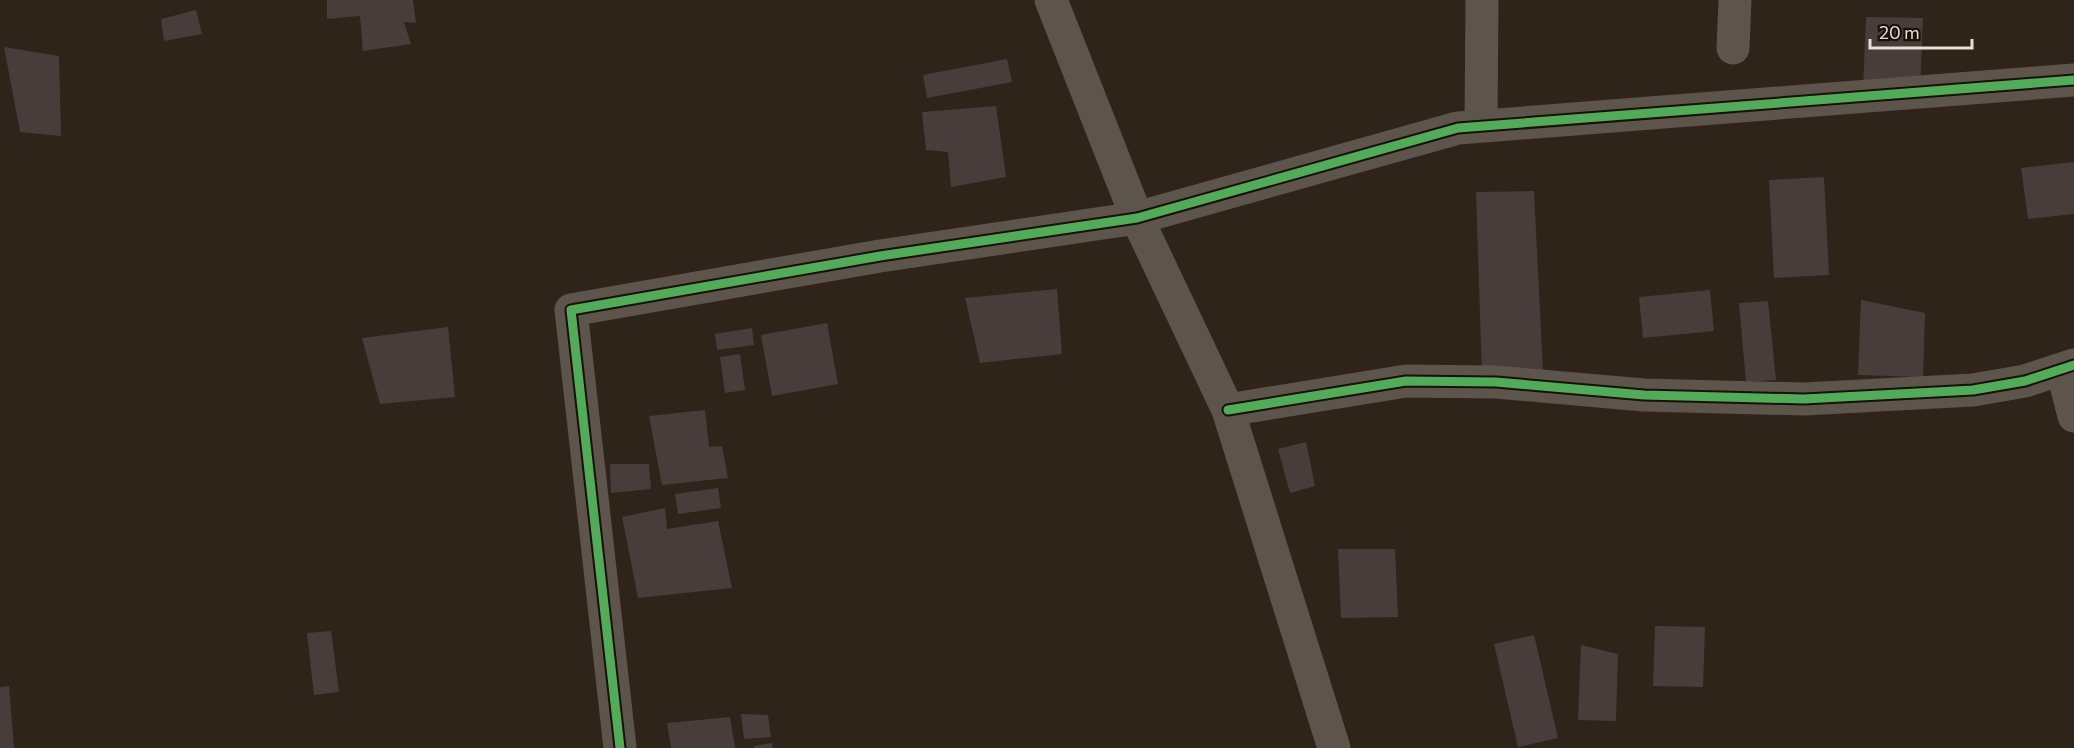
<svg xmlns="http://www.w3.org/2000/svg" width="2074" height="748" viewBox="0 0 2074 748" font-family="Commissioner,sans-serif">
	<rect width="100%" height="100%" fill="#2f2419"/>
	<path fill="#483d3b" d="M327,0h86l3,23 -12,-1 7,22 -48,7 -3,-35 -33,3z
		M196,10l6,24 -38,7 -3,-22z
		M1866,17l57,1 -3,73 -57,-2z
		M4,47l55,9 2,80 -41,-4z
		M1007,59l5,23 -85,16 -4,-23z
		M996,106l10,71 -55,10 -3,-35 -22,-2 -4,-38z
		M2074,162v52l-46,5 -7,-51z
		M1824,177l5,98 -55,3 -5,-98z
		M1534,191l9,180 -61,4 -6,-183z
		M1057,289l5,65 -82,9 -15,-65z
		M1710,290l4,41 -71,7 -4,-41z
		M1861,300l64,13 -2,64 -65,-2z
		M1768,301l8,79 -30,2 -7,-79z
		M827,323l11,61 -66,12 -11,-61z
		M448,327l7,70 -75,7 -18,-66z
		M752,328l2,17 -37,5 -2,-16z
		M740,354l5,36 -20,3 -5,-36z
		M705,410l4,37 13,-1 6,32 -66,7 -13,-69z
		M1306,442l9,44 -25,7 -12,-44z
		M610,464h39l2,25 -40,4z
		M718,488l3,20 -43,6 -3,-20z
		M665,508l2,21 51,-8 14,67 -94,10 -16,-81z
		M1338,549h57l3,68 -57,1z
		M1655,626l50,1 -2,60 -50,-1z
		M331,631l8,61 -25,3 -7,-62z
		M1534,635l24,103 -40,9 -24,-103z
		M1581,645l37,9 -2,67 -38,-1z
		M9,686l5,62h-14v-61z
		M741,714l27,1 3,22 -27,2z
		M730,717l5,31h-64l-4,-25z
		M772,743l1,5h-19v-2z"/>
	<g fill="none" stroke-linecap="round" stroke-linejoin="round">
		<path stroke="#5d544c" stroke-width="33" d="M1051,0l86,218 91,192 106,338
			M1733,48l2,-48
			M1481,126l1,-126
			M2062,369l12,47
			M1228,410l178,-29 90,1 148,13 160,4 169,-9 52,-9 49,-16
			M620,748l-49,-438 309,-54 257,-38 321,-90 616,-48"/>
		<defs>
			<path id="cycleway" d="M1228,410l178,-29 90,1 148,13 160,4 169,-9 52,-9 49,-16
				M620,748l-49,-438 309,-54 257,-38 321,-90 616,-48"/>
		</defs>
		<use href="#cycleway" stroke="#191007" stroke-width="13"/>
		<use href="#cycleway" stroke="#51ab58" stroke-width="9"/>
	</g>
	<path d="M1870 39v9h102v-9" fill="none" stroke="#ecded2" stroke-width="3"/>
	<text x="1879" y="39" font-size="18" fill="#ecded2" stroke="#191007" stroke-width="4.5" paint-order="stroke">20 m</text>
</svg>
